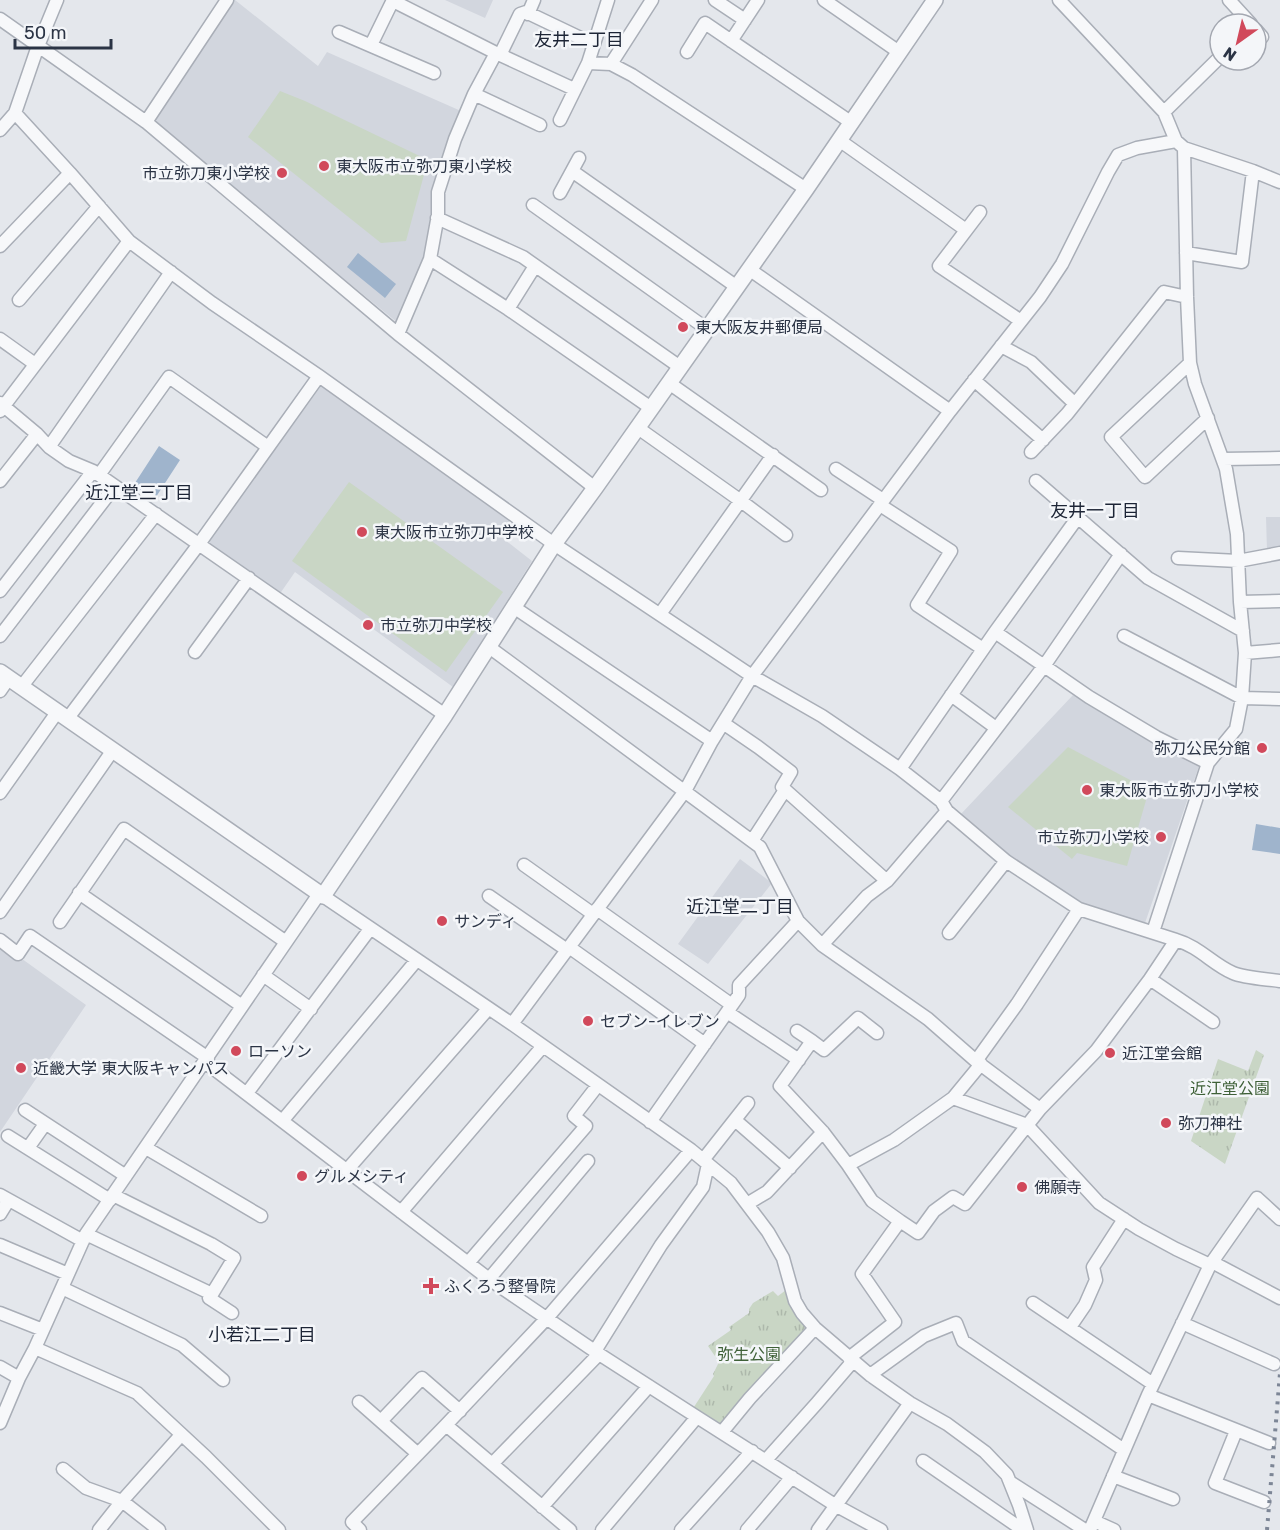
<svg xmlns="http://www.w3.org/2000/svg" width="1280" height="1530" viewBox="0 0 1280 1530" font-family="Rubik,'Noto Sans JP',sans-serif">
	<defs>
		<pattern id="park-tufts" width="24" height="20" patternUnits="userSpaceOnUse" patternTransform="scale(1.5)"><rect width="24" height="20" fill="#c9d6c5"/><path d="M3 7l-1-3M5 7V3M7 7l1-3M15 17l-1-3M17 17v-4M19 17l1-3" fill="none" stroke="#adb8ab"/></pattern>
	</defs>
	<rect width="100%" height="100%" fill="#e4e7ec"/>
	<path fill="#d2d6de" d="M233,0h2l83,66 9,-14 134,59 -28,106 -7,38 -28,68 -242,-197 -1,-10z
		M445,0h48l-8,18z
		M321,386l194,139 -10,15 27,21 -79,126 -158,-115 -16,23 -71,-53z
		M1266,517h14v32l-13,2z
		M1073,695l126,71 -54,157 -64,-18 -71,-48 -49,-43z
		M740,859l32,24 -64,81 -30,-20z
		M0,943l86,62 -86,127z"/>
	<path fill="url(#park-tufts)" d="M1256,1050l8,5 -39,109 -34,-23 27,-82 30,12z
		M786,1290l8,20 15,21 -87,97 -30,-18 22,-34 -1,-2 6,-12 -11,-16 23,-16 -2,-3 20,-14v-4l4,-6 20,-12 5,5z"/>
	<path fill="#c9d6c5" d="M280,91l25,10 123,59 -22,81 -25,2 -133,-106z
		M349,482l154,110 -57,80 -154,-111z
		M1068,747l81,43 -22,76 -50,-13 -5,6 -64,-52z"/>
	<path fill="#9fb4cc" d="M358,253l38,31 -11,14 -38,-31z
		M159,446l21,14 -26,40 -21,-14z
		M1256,824l24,4v26l-28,-4z"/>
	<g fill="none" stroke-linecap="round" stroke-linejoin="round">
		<defs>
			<path id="minor" d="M715,0l30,20
				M824,0l75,52
				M1059,0l105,112 12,29 8,7 69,23 27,11
				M1229,0l22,24
				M393,1l103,52 78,36
				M528,14l6,-14
				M0,19l146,103 252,212 197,154
				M1256,30l6,7
				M339,32l95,41
				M731,41l27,-41
				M371,45l22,-45
				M687,52l18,-29 147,100
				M500,55l20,-41 6,-2 67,32
				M588,63l20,-63
				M611,64l21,11 174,114
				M474,94l22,-41
				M1164,112l56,-55
				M15,113l55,60 59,68
				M560,120l28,-57 23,1 41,-64
				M146,122l81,-122
				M0,130l15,-17 23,-67 19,-46
				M839,140l127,90
				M572,171l165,116
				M560,193l19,-35
				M533,205l174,124
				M980,212l-41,54 82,55
				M437,218l86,39 157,110
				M0,246l70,-73
				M1186,253l56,9 11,-91
				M430,259l78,50 143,99
				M749,269l201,142
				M19,300l80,-94
				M508,309l27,-43
				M398,334l32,-75 8,-44v-23l17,-53 19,-45 66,31
				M0,339l35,25
				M1001,346l30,16 44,42
				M1190,363l-79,74 34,40 63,-59
				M974,380l69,60
				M669,383l152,107
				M0,403l37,31 12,13 20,14 24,10 6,4 346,240
				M0,411l129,-170 83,62 107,73 235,168 198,132 70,40 78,53 41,32 6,10 59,50 73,48 97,31 -26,39 -54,72 -56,58 -75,95 -12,-7 -19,14 -16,22 -18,-12 -38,53 33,48 -46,36
				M638,428l103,73 45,34
				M49,447l122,-175
				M1031,452l36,-38 97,-122 23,5
				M1223,459l57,-1
				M836,469l47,31
				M99,475l70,-98 99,70
				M0,481l37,-47
				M1036,481l112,97 95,53
				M880,505l71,46 -34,54 66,44
				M1178,558l60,3 42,-8
				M0,591l93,-120
				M1240,602l40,-1
				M515,608l197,133
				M660,614l113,-159
				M995,632l94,65 67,40 52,26
				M0,636l115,-150
				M1124,636l118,62 38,1
				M489,647l271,200 38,74 24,24 106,74 48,42 64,48
				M195,652l54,-74
				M1245,653l35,-3
				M22,686l134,-172
				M0,691l9,-13
				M951,695l45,33
				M68,718l131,-174 120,-168
				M723,723l35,24 33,25 -9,15 105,94
				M900,769l95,-137 83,-115
				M0,793l58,-82
				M941,801l103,-135 77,-112
				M752,841l33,-51
				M524,865l69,49
				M79,893l163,113
				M323,896l189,128 179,126 40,33 37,49 15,26 12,43 7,12 13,15 55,47 40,28 37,21 38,28 22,23 12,30 8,25
				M489,896l78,54
				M597,909l135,96
				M0,912l113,-162
				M60,922l64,-93 162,113
				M1153,932l55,-169 28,-34 6,-31 3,-45 -5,-51 -3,-68 -11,-65 -31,-85 -5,-21 -3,-66 -3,-149
				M949,933l57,-72
				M0,940l18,14 12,-18 178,122
				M1176,940c24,7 36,24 57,33 11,5 34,6 47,8
				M822,945l45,-49 20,-15 60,-70
				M569,947l136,97
				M263,975l48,34
				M1150,979l63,43
				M727,1012l72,48
				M512,1024l173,-233 27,-50 40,-65 198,-265 90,-114 22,-33 46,-92 10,-17 19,-7 39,-7
				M797,1031l15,10 12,9 34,-32 19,15
				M812,1041l-32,45 43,46
				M976,1061l41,-57 62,-95
				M205,1062l284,217 110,75 98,63 138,88 46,25
				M247,1093l123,-164
				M953,1098l74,27 72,78 40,26 37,20 34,16
				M25,1110l101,66
				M283,1120l133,-159
				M735,1120l55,48
				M650,1122l89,-127v-10l59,-64
				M8,1136l102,64
				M28,1148l17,-24
				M146,1148l115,68
				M703,1160l45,-57
				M848,1165l46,-25 59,-42 28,-34
				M347,1170l141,-161
				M0,1195l83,46
				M113,1195l98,49 23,14 -22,36
				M747,1204l20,-12 56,-60 25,33 24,36 28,20
				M401,1212l142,-166
				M0,1214l8,-13
				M86,1234l126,60 -3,4 23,15
				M0,1245l68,29
				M1212,1262l68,36
				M468,1263l118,-137 -12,-10 24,-31
				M489,1279l99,-118
				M62,1288l120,57 41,35
				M1033,1303l120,81
				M0,1313l43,17
				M1182,1323l92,41
				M1070,1327l15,-22 11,-25 -3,-13 31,-48
				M35,1348l102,45 69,64 73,73
				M595,1351l66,-106 42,-58 5,-23
				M0,1367l19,11
				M870,1375l54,-39 32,-13 7,18 161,109
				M1148,1395l121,48
				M359,1402l59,52
				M381,1421l41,-43 38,33
				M0,1423l19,-45 16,-30 51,-114 233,-340
				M446,1425l124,105
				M1236,1431l-21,52 49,19
				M722,1432l28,-34 65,-70
				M766,1460l51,-57 36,-42
				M923,1461l100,69
				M492,1464l107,-110
				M63,1469l23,19 36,13 37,29
				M1113,1476l60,23
				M1010,1482l75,48
				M542,1507l107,-121
				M1094,1521l20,9
				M99,1530l23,-29 59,-66
				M360,1530l-8,-8 94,-97 101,-107 144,-168
				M602,1530l95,-113
				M681,1530l71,-79
				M747,1530l45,-53
				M818,1530l92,-127
				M1090,1530l58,-135 62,-130 47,-67 23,21"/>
			<path id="tertiary" d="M0,672l323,224 122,-181 109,-171 41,-56 211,-299 129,-189"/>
		</defs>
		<use href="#minor" stroke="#a9aeb7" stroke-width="15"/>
		<use href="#tertiary" stroke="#a9aeb7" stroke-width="18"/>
		<use href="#minor" stroke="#f7f8fa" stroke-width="12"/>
		<use href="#tertiary" stroke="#f7f8fa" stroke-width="15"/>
		<path stroke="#7d8696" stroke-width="4" stroke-dasharray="3 6" stroke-linecap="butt" d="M1267,1530l13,-157"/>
	</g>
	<g fill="#d1495b" stroke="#f4f6f9" stroke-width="2">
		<circle cx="324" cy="166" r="6"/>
		<circle cx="282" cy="173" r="6"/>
		<circle cx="683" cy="327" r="6"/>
		<circle cx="362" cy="532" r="6"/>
		<circle cx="368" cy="625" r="6"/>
		<circle cx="1262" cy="748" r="6"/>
		<circle cx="1087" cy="790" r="6"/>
		<circle cx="1161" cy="837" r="6"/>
		<circle cx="442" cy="921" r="6"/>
		<circle cx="588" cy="1021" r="6"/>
		<circle cx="236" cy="1051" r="6"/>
		<circle cx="1110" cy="1053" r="6"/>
		<circle cx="21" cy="1068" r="6"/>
		<circle cx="1166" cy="1123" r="6"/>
		<circle cx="302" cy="1176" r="6"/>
		<circle cx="1022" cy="1187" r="6"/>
		<path d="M428 1277h6v6h6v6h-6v6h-6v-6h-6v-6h6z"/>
	</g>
	<g text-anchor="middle" stroke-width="5" stroke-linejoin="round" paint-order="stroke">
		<g font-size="16" fill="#2b3445" stroke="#f4f6f9" text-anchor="start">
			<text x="336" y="172">東大阪市立弥刀東小学校</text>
			<text x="270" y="179" text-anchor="end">市立弥刀東小学校</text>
			<text x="695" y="333">東大阪友井郵便局</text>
			<text x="374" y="538">東大阪市立弥刀中学校</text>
			<text x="380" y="631">市立弥刀中学校</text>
			<text x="1250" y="754" text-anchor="end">弥刀公民分館</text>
			<text x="1099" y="796">東大阪市立弥刀小学校</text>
			<text x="1149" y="843" text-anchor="end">市立弥刀小学校</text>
			<text x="454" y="927">サンディ</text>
			<text x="600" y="1027">セブン-イレブン</text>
			<text x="248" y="1057">ローソン</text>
			<text x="1122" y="1059">近江堂会館</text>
			<text x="33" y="1074">近畿大学 東大阪キャンパス</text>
			<text x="1178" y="1129">弥刀神社</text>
			<text x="314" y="1182">グルメシティ</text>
			<text x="1034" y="1193">佛願寺</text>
			<text x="444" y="1292">ふくろう整骨院</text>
		</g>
		<g font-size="16" fill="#3f6138" stroke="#f4f6f9">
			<text x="1230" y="1094">近江堂公園</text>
			<text x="749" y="1360">弥生公園</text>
		</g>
		<g font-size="18" fill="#1d2536" stroke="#f4f6f9">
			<text x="579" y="46">友井二丁目</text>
			<text x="139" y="499">近江堂三丁目</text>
			<text x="1095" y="517">友井一丁目</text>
			<text x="740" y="913">近江堂二丁目</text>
			<text x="262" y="1341">小若江二丁目</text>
		</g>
	</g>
	<g transform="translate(1238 42) rotate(214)"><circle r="28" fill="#f4f6f9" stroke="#a4a8b1" stroke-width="1.5"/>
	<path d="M0-4.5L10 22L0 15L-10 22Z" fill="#d1495b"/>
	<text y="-9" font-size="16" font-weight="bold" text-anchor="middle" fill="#2b3445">N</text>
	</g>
	<path d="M15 39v9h96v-9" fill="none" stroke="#2b3445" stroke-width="3"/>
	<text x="24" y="39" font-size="18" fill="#2b3445" stroke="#f4f6f9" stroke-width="4.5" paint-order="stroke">50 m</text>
</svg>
